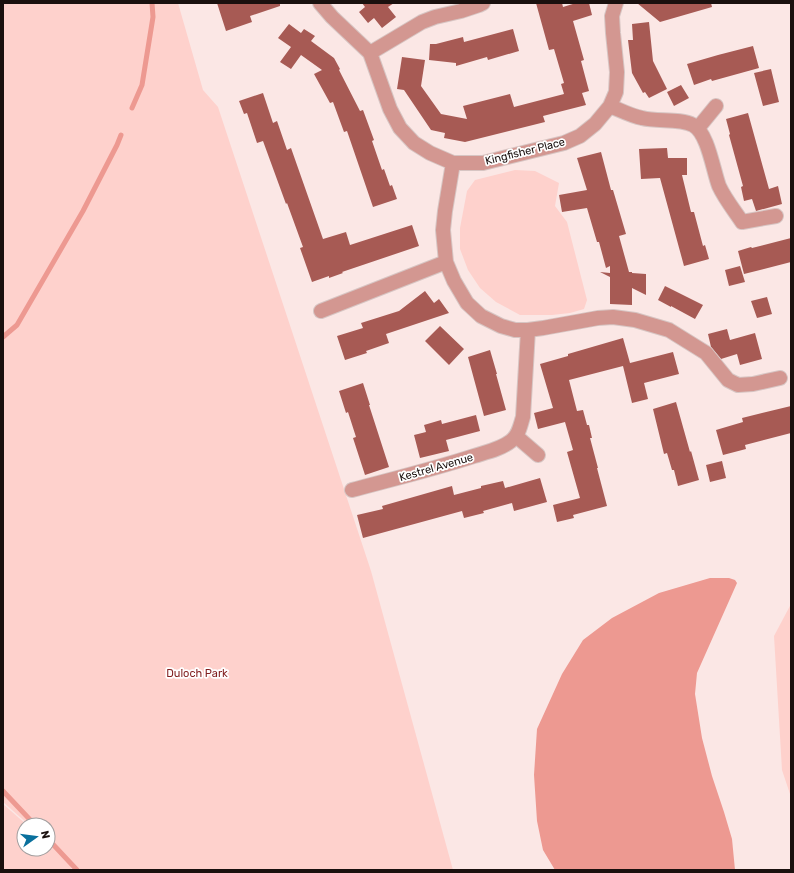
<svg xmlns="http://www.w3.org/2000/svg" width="794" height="873" viewBox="0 0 794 873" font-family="Rubik,sans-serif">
	<rect width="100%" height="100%" fill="#fbe7e5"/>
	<path fill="#fed1cc" d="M3,3h175l25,87 15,17 153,464 82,299h-380l-4,-11 -21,-18v-16h-19l-26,-23z
		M515,170l20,1 24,12 -4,23 12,16 20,78 -3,9 -14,4 -18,2h-32l-24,-13 -16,-14 -12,-18 -8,-21v-21l7,-37 8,-11z
		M791,604v193l-9,-27 -8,-134z
		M3,804l24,21h-3v24h24v-6l20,17 4,10h-69z"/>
	<path fill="#ed9991" d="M710,578h19l6,2 2,3 -40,90 -2,21 7,44 10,38 12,36 8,27 3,31h-180l-12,-20 -6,-29 -3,-46 3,-46 25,-55 21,-34 29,-22 47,-25z"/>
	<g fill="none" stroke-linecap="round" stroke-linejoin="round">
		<path stroke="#ed9991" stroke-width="5" d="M132,108l10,-23 11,-68 -1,-14
			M3,337l14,-12 66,-114 34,-66 4,-10
			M3,791l32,34
			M48,839l29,31"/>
	</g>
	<path fill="#a75a54" d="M217,3h63v3l-30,10 2,6 -26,9z
		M362,3h32l-6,4 8,10 -14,11 -8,-10 -6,5 -9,-11 6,-5z
		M536,3h26l1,4 13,-4h13l3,12 -19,6 11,39 -3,1 8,30 -7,2 4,12 -43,11 2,6 -80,20 -21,-4 1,-5 -14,-3 -27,-40 -7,-1 5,-32 23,3 -4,26 20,28 26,5 -4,-13 47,-12 4,13 50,-13 -3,-10 3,-1 -10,-34 -5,1z
		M637,3h74l1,4 -52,15z
		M649,22l4,39 14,28 -18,9 -4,-6 -2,1 -11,-20 -4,-33h5l-1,-16z
		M289,24l12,9 3,-4 11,7 -4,5 23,17 6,11 -1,1 21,41 3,-1 11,30 -2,1 10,29 2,-1 6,17 2,-1 5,14 -24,8 -26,-76 -3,1 -11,-30 -3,1 -16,-29 8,-4 -21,-15 -10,14 -11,-7 11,-15 -13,-9z
		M513,29l6,22 -31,9 -1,-3 -31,9v-3l-27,-3 1,-16h6l27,-7 1,5z
		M753,46l6,22 -47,13 -1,-2 -17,6 -7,-21 31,-9z
		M771,69l8,33 -16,4 -9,-33z
		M681,85l8,13 -15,8 -7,-14z
		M263,93l10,30 4,-2 10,29 4,-2 32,91 23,-7 4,13 62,-20 7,21 -77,26 1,1 -14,5v-2l-17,6 -12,-34 3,-1 -16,-44 -1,1 -23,-63 -6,2 -10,-30 -3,1 -5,-13z
		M748,113l21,76 9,-3 4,18 -26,7 -4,-12 -8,2 -3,-14 2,-1 -14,-51 1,-1 -4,-15z
		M667,148l1,10h19v17h-5l9,37h3l9,34 2,-1 4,14 -25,7 -24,-88 -19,1 -2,-30z
		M601,152l10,38h2l13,44 -7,2 10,36h3v1l14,1v21l-14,-7v17l-22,-1v-27l-10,-5 10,1v-7l-4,2 -7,-26h-2l-10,-34 -25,4 -3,-17 28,-5 -10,-32z
		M791,238v24l-47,12 -6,-23 13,-4 1,1z
		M740,266l5,16 -16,4 -4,-16z
		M665,286l38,19 -8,14 -24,-13v1l-13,-7z
		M425,291l9,12 5,-4 10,14 -63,21 3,9 -23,8 1,2 -22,7 -8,-24 26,-8 -2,-5 38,-12z
		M767,297l5,17 -15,4 -6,-17z
		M440,326l24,23 -15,16 -24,-24z
		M727,329l3,11 25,-7 7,26 -22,6 -3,-11 -16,5 -10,-12 -3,-13z
		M623,338l7,25 43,-11 6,22 -35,9 4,16 -16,4 -9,-37 -54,14 8,31 6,-1 4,15h2l3,13h-2l8,30h-1l10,38 -34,9 1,3 -17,4 -4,-17 27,-7 -13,-46 6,-2 -8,-28 -27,7 -4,-16 19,-5 -13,-44 28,-8v-2z
		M490,350l7,24h-1l10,36 -22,6 -16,-59z
		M363,383l7,22h-1l20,62 -24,8 -12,-37 3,-1 -8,-25 -2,1 -7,-22z
		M676,402l14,50 1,-1 8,29 -21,6 -4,-16h-2l-5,-17 -3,1 -11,-45z
		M791,406v27l-46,12 1,4 -23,6 -7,-25 27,-8 -1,-4z
		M476,415l4,16 -34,9 3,11 -29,7 -6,-23 12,-3 -2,-7 17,-5 1,4z
		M722,461l4,17 -16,4 -4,-17z
		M540,478l7,24 -33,9 -2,-8 -29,8 1,2 -20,5 -2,-7 -99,27 -6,-23 26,-6 -1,-3 70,-20 2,9 27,-7v-2l22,-5 2,7z"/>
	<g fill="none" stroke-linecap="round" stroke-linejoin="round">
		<defs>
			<path id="minor" d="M320,3l12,14 38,36 20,56 10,19 14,15 16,10 23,10h30l81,-20 16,-7 15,-12 15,-18 6,-14 1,-20 -4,-39 -1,-17 4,-13
				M370,53l52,-31 13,-5 26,-6 18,-6 4,-2
				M610,106c10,4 21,10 32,12 15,4 38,0 51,7 15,8 20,45 26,61 6,13 15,24 23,36l34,-6
				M698,128l18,-22
				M446,262l8,19 13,22 14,13 20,10 14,4h13l15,-2 55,-10 15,-1 22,3 34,10 37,23 22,27 10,5 15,-1 27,-6
				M321,311l125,-49 -3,-32 2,-19 8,-48
				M516,436l22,19
				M352,490c41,-11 82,-21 122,-34 13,-4 27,-7 37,-15 8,-6 9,-15 12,-24l5,-87"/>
		</defs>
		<use href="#minor" stroke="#d7c5c3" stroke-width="16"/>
		<use href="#minor" stroke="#d39791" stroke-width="14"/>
	</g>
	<g text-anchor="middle" stroke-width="3.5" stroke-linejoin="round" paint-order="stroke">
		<g font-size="11" fill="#1a100e" stroke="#fff">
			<text transform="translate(525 151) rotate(-14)" y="4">Kingfisher Place</text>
			<text transform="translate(436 467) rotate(-16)" y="4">Kestrel Avenue</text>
		</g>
		<g font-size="11" fill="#801e1e" stroke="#fff">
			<text x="197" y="677">Duloch Park</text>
		</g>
	</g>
	<rect width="794" height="873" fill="none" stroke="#1a100e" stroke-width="8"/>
	<g transform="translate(36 837) rotate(76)"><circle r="19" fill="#ffffff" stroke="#a39f9f"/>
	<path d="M0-3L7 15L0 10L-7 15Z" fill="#09709d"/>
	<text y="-6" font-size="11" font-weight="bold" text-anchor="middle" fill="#1a100e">N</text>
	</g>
</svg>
